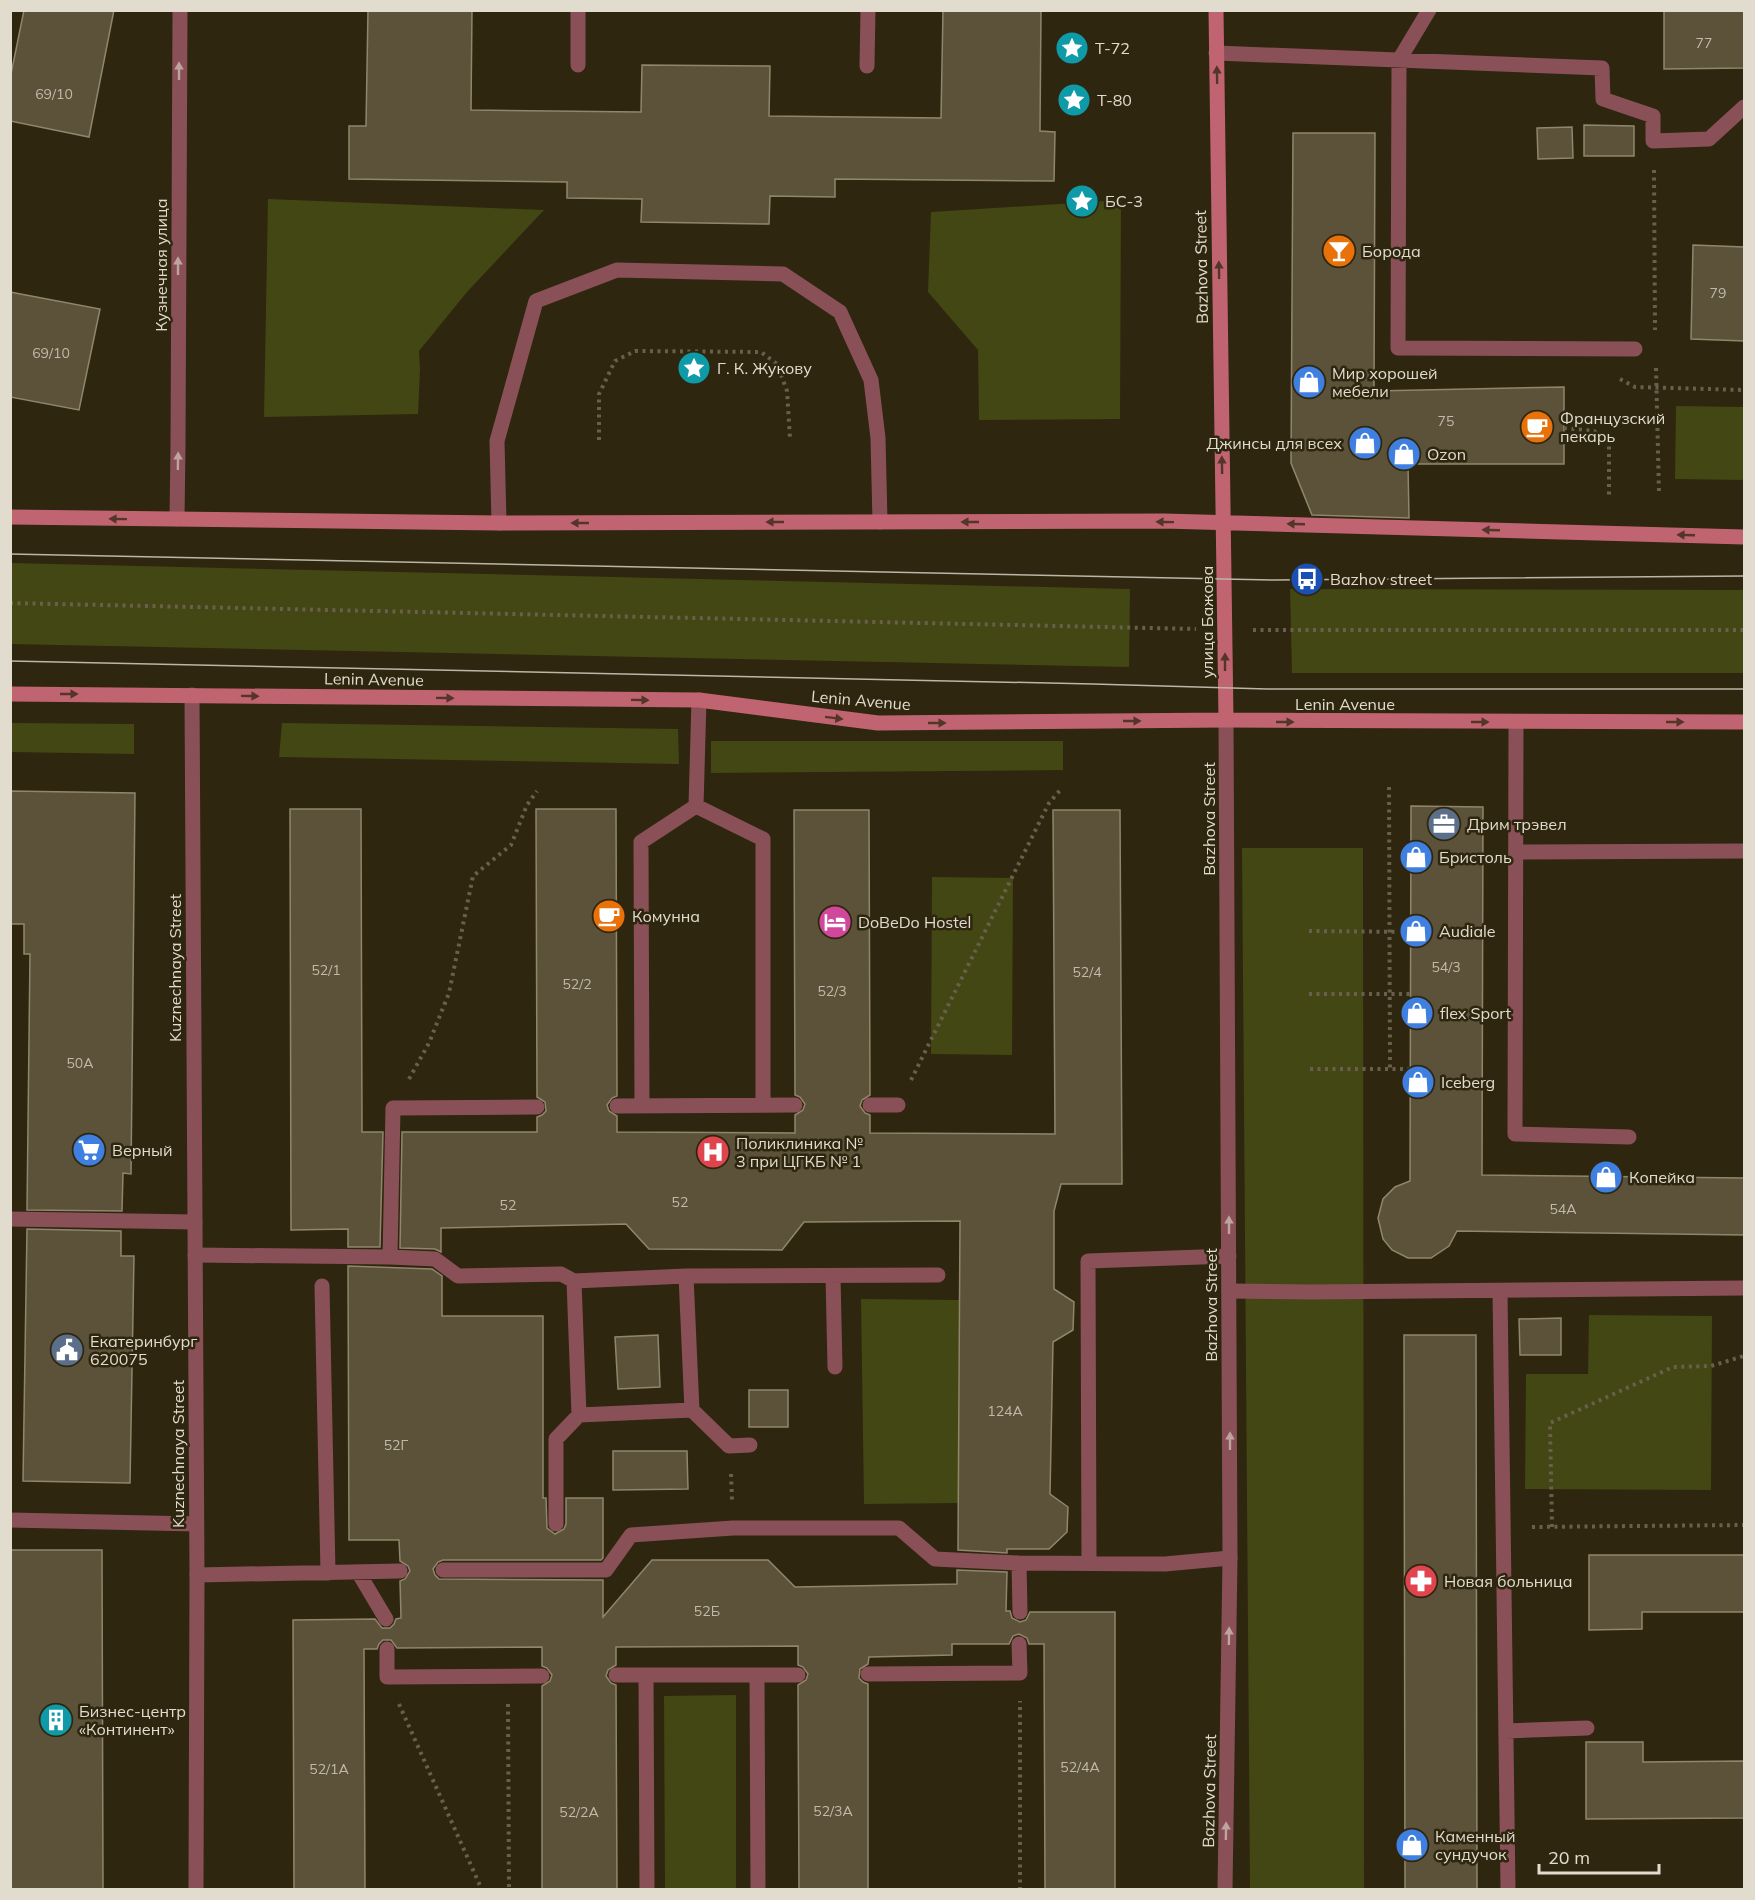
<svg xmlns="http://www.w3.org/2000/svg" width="1755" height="1900" viewBox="0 0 1755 1900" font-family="Mulish,sans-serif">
	<rect width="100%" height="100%" fill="#2f260f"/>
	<path fill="#424714" d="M268,199l276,11 -77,82 -48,59 1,18 -2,45 -154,3z
		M1121,200l-1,219 -141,1 -1,-70 -50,-58 3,-80z
		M1676,406l68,1v73l-69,-1z
		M11,563l1119,26 -1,78 -1118,-23z
		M1290,589l454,1v83h-452z
		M11,723l123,1v30l-123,-2z
		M282,723l396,6 1,35 -400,-7z
		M711,741h352v29l-352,3z
		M1242,848h121l1,1041h-114z
		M932,877l81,1 -1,177 -81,-1z
		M861,1299l98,1 -1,203 -94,1z
		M1589,1315l123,1 -1,174 -186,-1 1,-115h62z
		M736,1695v194h-71l-1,-193z"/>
	<path fill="#5c523a" stroke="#90866b" stroke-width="1.5" d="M24,10h90l-25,127 -79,-16v-42z
		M368,10h104l-1,100 170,2 1,-47 128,1 -1,50 172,2 2,-108h98l-1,121 15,1 -1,49 -219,-2v18l-65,-1 -1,28 -128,-2 1,-23 -75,-1v-16l-218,-3v-53h17z
		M1664,10h80v58l-80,1z
		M1584,125l50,1v30h-50z
		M1572,127l1,31 -35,1 -1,-31z
		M1293,133h82l-1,258 190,-4v77h-156l1,54 -97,-3 -21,-52z
		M1693,245l51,2v94l-53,-2z
		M10,292l90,17 -21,101 -69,-13z
		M10,791l125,2 -4,381 -8,-1 -1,38 -95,-1 3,-256h-6v-30h-14z
		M1411,806l72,1 -1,368 262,3v57l-287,-4 -8,15 -18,12h-23l-16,-8 -9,-11 -5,-21 5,-19 12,-12 15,-6z
		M290,809h71l1,323h21l-3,115h-32v-18l-57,1z
		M536,809h80l1,287 -5,2 -5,7 2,6 8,5v16l178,1v-18l8,-5 2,-6 -5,-7 -5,-2 -1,-285h75l1,285 -8,5 -2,6 5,7 5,2v18l185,1 -2,-324h67l2,374h-61l-7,27v78l20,13 -1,28 -20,12 -3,152 18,13 -1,25 -18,17h-42v4l-49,-3 2,-329 -156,1 -22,28 -133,-1 -23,-25 -185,4v24l-6,-3 -35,-1 2,-116h135v-15l5,-2 4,-4 -1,-9 -8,-5z
		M27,1229l94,2v25h13l-4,227 -107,-2z
		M348,1266l84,3 10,7v40h101v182h3l1,30 8,6 9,-5 2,-5v-26h37v60l-2,2h-158l-5,2 -5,7 2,6 4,4 164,1v37l49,-57h116l27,27 162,-3v-14l50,2 -1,39h4l2,7 8,4 6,-2 4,-8h85v278h-70l-1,-246h-15l-2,-6 -8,-4 -6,2 -4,8h-57v11l-83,2 -1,7 -8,5 -1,9 4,4 5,2v206h-69l-1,-205 8,-5 2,-6 -5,-7 -5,-2v-19l-182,1v18l-8,5 -2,6 5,7 5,2 1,205h-75v-204l8,-5 2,-6 -5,-7 -5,-2v-19l-145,1 -6,-8h-8l-4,4 -2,5h-13l1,241h-71l-1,-270 82,-1 7,9h8l4,-4 2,-5 5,-1 -1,-37 5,-2 5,-8 -2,-5 -8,-5 -1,-21h-50z
		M1561,1318v37h-41l-1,-36z
		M658,1335l2,52 -42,2 -3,-52z
		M1404,1335h72l1,555h-72z
		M749,1390h39v37h-39z
		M613,1451h74l1,38 -75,1z
		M10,1550h92l1,340h-93z
		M1589,1555h155v57h-102v17l-53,1z
		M1586,1742h57v20l101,-1v57l-158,1z"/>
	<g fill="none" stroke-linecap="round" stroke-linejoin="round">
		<path stroke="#68604c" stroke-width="4" stroke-dasharray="3 4.5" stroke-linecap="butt" d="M1654,170l1,160
			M1656,368l3,125
			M1620,379l15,8 109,3
			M1564,428l30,3 15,13v51
			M599,440v-46l16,-33 20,-10 126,1 16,12 10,27 3,47
			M10,603l1186,26
			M1253,630h491
			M1389,787l1,282
			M1309,931l102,1
			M1309,994h101
			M1310,1069h100
			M409,1079l20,-36 20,-50 24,-117 38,-31 16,-40 10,-14
			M911,1080l138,-277 13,-15
			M731,1474l1,26
			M1532,1527l212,-2
			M1552,1527l-2,-104 123,-56 38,-1 33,-10
			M399,1704l83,186
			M508,1704l1,186
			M1020,1890v-189"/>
		<path stroke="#8a5057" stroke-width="15" d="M578,10v55
			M1429,10l-30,50 -1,288 237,1
			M1216,53l386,15 1,31 50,17v25l56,-2 35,-32
			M867,66l1,-56
			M499,523l-2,-82 39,-140 81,-31 166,4 57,38 31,68 7,58 2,84
			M1516,722l-1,412 114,3
			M696,806l3,-106
			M1517,852l227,-1
			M870,1105h28
			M617,1106l178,-1
			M642,1106l-1,-264 55,-36 67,33v266
			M10,1219l185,3
			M195,1255l195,2 45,2 23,17 103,-2 13,7 112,-5 252,-1
			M390,1257l3,-149 144,-1
			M686,1276l6,134 37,36 21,-1
			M833,1276l2,91
			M574,1281l5,134 113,-5
			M322,1286l6,287
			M1229,1291l81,1 434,-4
			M1500,1291l8,599
			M10,1520l186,4
			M556,1524v-85l23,-24
			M1019,1563l1,49
			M1089,1563l-1,-302 141,-5
			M443,1570h163l25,-35 102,-7h166l36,31 84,4 146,1 65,-6
			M358,1572l28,47
			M197,1575l203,-4
			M387,1649v28l155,-1
			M868,1674l152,-1 -1,-29
			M616,1675h182
			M646,1675l1,215
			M757,1675l1,215
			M1506,1731l81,-3"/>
		<path stroke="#8a5057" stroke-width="15" d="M177,519l1,-73 2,-436
			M192,695l5,880 -1,315
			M1225,1890l5,-332 -4,-838"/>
		<path stroke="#c16472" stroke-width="15" d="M1216,10l10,710
			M10,517l489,6 665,-2 580,16
			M10,694l689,6 179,23 348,-3 518,2"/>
		<path stroke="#bcb6a7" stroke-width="1.5" d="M10,554l1263,26 471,-4
			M10,661l1083,23 174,5h477"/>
	</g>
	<defs><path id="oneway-solid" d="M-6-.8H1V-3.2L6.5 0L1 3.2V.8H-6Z" transform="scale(1.5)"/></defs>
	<g fill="#bea49e">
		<use href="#oneway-solid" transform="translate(179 71) rotate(-90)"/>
		<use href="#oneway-solid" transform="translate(178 266) rotate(-90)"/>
		<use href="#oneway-solid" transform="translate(178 461) rotate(-89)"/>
		<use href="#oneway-solid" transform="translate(1229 1225) rotate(-90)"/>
		<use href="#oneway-solid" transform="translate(1230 1441) rotate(-90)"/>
		<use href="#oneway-solid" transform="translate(1229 1636) rotate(-89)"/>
		<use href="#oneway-solid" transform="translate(1226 1831) rotate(-89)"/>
	</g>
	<g fill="#543628">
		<use href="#oneway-solid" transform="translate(1217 75) rotate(-91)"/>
		<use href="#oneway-solid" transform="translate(1219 270) rotate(-91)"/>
		<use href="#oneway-solid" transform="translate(1222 465) rotate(-91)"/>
		<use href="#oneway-solid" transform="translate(118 519) rotate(-179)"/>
		<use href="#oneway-solid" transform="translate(775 522) rotate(180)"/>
		<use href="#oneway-solid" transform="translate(970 522) rotate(180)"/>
		<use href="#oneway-solid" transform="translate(1165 522) rotate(-179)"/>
		<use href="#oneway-solid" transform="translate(580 523) rotate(180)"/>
		<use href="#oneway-solid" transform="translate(1296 524) rotate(-178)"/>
		<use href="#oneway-solid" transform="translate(1491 530) rotate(-178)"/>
		<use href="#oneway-solid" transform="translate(1686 535) rotate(-178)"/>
		<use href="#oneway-solid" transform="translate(1225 662) rotate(-90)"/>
		<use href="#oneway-solid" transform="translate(69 694)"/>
		<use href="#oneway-solid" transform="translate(250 696) rotate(1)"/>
		<use href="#oneway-solid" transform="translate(445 698) rotate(1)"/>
		<use href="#oneway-solid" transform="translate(640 700) rotate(1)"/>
		<use href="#oneway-solid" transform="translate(834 718) rotate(7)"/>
		<use href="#oneway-solid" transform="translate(1132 721)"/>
		<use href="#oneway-solid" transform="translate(1285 722)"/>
		<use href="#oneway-solid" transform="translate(1480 722)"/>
		<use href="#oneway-solid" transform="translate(1675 722)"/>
		<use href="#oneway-solid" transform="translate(937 723)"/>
	</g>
	<defs>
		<symbol id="sight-disc" viewBox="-11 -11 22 22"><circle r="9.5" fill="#0f9aa8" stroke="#2f260f"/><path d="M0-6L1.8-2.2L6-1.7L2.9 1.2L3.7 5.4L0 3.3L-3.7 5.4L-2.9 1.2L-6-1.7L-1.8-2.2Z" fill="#fff"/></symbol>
		<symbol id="bar-disc" viewBox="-11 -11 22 22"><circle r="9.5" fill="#e8710a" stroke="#2f260f"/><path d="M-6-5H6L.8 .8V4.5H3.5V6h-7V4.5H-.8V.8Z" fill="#fff"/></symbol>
		<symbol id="shop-disc" viewBox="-11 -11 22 22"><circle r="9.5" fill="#3f7fe0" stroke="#2f260f"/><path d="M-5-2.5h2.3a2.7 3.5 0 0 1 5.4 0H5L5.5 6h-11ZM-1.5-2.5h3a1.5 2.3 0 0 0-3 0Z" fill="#fff"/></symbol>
		<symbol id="cafe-disc" viewBox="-11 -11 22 22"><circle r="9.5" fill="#e8710a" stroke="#2f260f"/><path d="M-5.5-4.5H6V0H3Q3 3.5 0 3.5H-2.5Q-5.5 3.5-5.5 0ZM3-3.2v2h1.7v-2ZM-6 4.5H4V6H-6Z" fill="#fff"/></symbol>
		<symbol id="bus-disc" viewBox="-11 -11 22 22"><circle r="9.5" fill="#1a4fb4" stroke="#2f260f"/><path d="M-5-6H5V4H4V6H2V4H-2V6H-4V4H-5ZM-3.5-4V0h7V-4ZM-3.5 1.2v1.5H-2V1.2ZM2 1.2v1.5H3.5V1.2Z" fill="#fff"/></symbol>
		<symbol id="office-disc" viewBox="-11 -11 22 22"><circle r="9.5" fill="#5c6f8a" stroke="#2f260f"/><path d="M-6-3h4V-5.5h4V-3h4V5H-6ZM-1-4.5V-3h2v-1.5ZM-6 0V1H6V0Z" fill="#fff"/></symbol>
		<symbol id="hotel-disc" viewBox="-11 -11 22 22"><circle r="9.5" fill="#d1479c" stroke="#2f260f"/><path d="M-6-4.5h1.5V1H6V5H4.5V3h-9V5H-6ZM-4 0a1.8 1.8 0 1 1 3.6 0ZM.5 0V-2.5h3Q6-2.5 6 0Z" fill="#fff"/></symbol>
		<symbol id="supermarket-disc" viewBox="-11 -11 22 22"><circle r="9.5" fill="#3f7fe0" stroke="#2f260f"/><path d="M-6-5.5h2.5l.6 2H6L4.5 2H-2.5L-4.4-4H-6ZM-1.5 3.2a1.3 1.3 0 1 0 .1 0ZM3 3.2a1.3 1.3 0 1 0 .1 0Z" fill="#fff"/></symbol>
		<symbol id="hospital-disc" viewBox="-11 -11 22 22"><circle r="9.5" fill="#e0444e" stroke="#2f260f"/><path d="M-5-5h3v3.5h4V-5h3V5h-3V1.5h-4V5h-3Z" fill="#fff"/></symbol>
		<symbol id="civic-disc" viewBox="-11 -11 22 22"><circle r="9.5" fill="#5c6f8a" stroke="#2f260f"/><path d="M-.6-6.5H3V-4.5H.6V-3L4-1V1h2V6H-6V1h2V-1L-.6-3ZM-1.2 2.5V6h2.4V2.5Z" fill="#fff"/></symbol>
		<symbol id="pharmacy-disc" viewBox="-11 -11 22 22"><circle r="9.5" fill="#e0444e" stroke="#2f260f"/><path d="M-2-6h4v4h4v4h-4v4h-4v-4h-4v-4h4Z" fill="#fff"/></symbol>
		<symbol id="building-disc" viewBox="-11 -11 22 22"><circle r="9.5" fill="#0f9aa8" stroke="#2f260f"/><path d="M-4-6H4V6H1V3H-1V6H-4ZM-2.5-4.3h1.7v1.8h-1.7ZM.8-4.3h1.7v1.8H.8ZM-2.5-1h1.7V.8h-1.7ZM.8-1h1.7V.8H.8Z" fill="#fff"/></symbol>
	</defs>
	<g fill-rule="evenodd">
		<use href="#sight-disc" x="1053" y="29" width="38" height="38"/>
		<use href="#sight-disc" x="1055" y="81" width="38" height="38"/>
		<use href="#sight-disc" x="1063" y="182" width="38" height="38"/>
		<use href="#bar-disc" x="1320" y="232" width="38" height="38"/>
		<use href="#sight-disc" x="675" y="349" width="38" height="38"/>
		<use href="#shop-disc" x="1290" y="363" width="38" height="38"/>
		<use href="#cafe-disc" x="1518" y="408" width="38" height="38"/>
		<use href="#shop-disc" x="1346" y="424" width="38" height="38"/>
		<use href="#shop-disc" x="1385" y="435" width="38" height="38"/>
		<use href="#bus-disc" x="1288" y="560" width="38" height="38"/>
		<use href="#office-disc" x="1425" y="805" width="38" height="38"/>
		<use href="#shop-disc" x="1397" y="838" width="38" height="38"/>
		<use href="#cafe-disc" x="590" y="897" width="38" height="38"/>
		<use href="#hotel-disc" x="816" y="903" width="38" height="38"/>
		<use href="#shop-disc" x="1397" y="912" width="38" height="38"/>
		<use href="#shop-disc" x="1398" y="994" width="38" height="38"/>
		<use href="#shop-disc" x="1399" y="1063" width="38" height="38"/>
		<use href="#supermarket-disc" x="70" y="1131" width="38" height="38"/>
		<use href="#hospital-disc" x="694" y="1133" width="38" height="38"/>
		<use href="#shop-disc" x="1587" y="1158" width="38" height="38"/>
		<use href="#civic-disc" x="48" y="1331" width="38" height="38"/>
		<use href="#pharmacy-disc" x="1402" y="1562" width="38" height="38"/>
		<use href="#building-disc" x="37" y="1701" width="38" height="38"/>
		<use href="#shop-disc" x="1393" y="1826" width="38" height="38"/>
	</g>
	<g text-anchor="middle" stroke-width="5" stroke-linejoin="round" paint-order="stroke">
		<g font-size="14" fill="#c0baa9">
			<text x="1704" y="48">77</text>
			<text x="54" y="99">69/10</text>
			<text x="1718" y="298">79</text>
			<text x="51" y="358">69/10</text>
			<text x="1446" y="426">75</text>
			<text x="1446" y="972">54/3</text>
			<text x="326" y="975">52/1</text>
			<text x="1087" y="977">52/4</text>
			<text x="577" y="989">52/2</text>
			<text x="832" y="996">52/3</text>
			<text x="80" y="1068">50А</text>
			<text x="680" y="1207">52</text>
			<text x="508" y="1210">52</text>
			<text x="1563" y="1214">54А</text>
			<text x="1005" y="1416">124А</text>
			<text x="396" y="1450">52Г</text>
			<text x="707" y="1616">52Б</text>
			<text x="1080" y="1772">52/4А</text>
			<text x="329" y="1774">52/1А</text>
			<text x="833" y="1816">52/3А</text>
			<text x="579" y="1817">52/2А</text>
		</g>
		<g font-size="16" fill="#e1dcce" stroke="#2f260f" text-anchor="start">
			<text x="1095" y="54">Т-72</text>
			<text x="1097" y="106">Т-80</text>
			<text x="1105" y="207">БС-3</text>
			<text x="1362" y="257">Борода</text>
			<text x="717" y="374">Г. К. Жукову</text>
			<text x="1332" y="379">Мир хорошей<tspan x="1332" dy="18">мебели</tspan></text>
			<text x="1560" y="424">Французский<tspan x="1560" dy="18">пекарь</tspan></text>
			<text x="1342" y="449" text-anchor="end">Джинсы для всех</text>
			<text x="1427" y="460">Ozon</text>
			<text x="1330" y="585">Bazhov street</text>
			<text x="1467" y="830">Дрим трэвел</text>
			<text x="1439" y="863">Бристоль</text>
			<text x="632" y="922">Комунна</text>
			<text x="858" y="928">DoBeDo Hostel</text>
			<text x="1439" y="937">Audiale</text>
			<text x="1440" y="1019">flex Sport</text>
			<text x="1441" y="1088">Iceberg</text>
			<text x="736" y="1149">Поликлиника №<tspan x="736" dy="18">3 при ЦГКБ № 1</tspan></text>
			<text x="112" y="1156">Верный</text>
			<text x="1629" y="1183">Копейка</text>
			<text x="90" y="1347">Екатеринбург<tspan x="90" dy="18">620075</tspan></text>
			<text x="1444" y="1587">Новая больница</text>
			<text x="79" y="1717">Бизнес-центр<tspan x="79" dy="18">«Континент»</tspan></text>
			<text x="1435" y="1842">Каменный<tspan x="1435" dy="18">сундучок</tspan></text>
		</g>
		<g font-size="16" fill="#e1dcce" stroke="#2f260f">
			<text transform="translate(161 265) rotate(-90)" y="6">Кузнечная улица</text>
			<text transform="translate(1201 267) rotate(-91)" y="6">Bazhova Street</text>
			<text transform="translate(1207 622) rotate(-90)" y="6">улица Бажова</text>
			<text transform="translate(374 679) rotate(1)" y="6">Lenin Avenue</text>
			<text transform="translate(861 700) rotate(5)" y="6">Lenin Avenue</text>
			<text x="1345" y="710">Lenin Avenue</text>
			<text transform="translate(1209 819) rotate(-90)" y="6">Bazhova Street</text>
			<text transform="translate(175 968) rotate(-90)" y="6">Kuznechnaya Street</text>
			<text transform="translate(1211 1305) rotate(-90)" y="6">Bazhova Street</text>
			<text transform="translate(178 1454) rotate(-90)" y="6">Kuznechnaya Street</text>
			<text transform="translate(1209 1791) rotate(-89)" y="6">Bazhova Street</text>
		</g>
	</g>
	<rect width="1755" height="1900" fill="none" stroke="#e1dcce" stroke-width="24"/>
	<path d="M1539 1864v9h120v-9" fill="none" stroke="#e1dcce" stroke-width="3"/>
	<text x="1548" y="1864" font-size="18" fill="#e1dcce" stroke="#2f260f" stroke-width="4.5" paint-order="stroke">20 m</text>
</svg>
